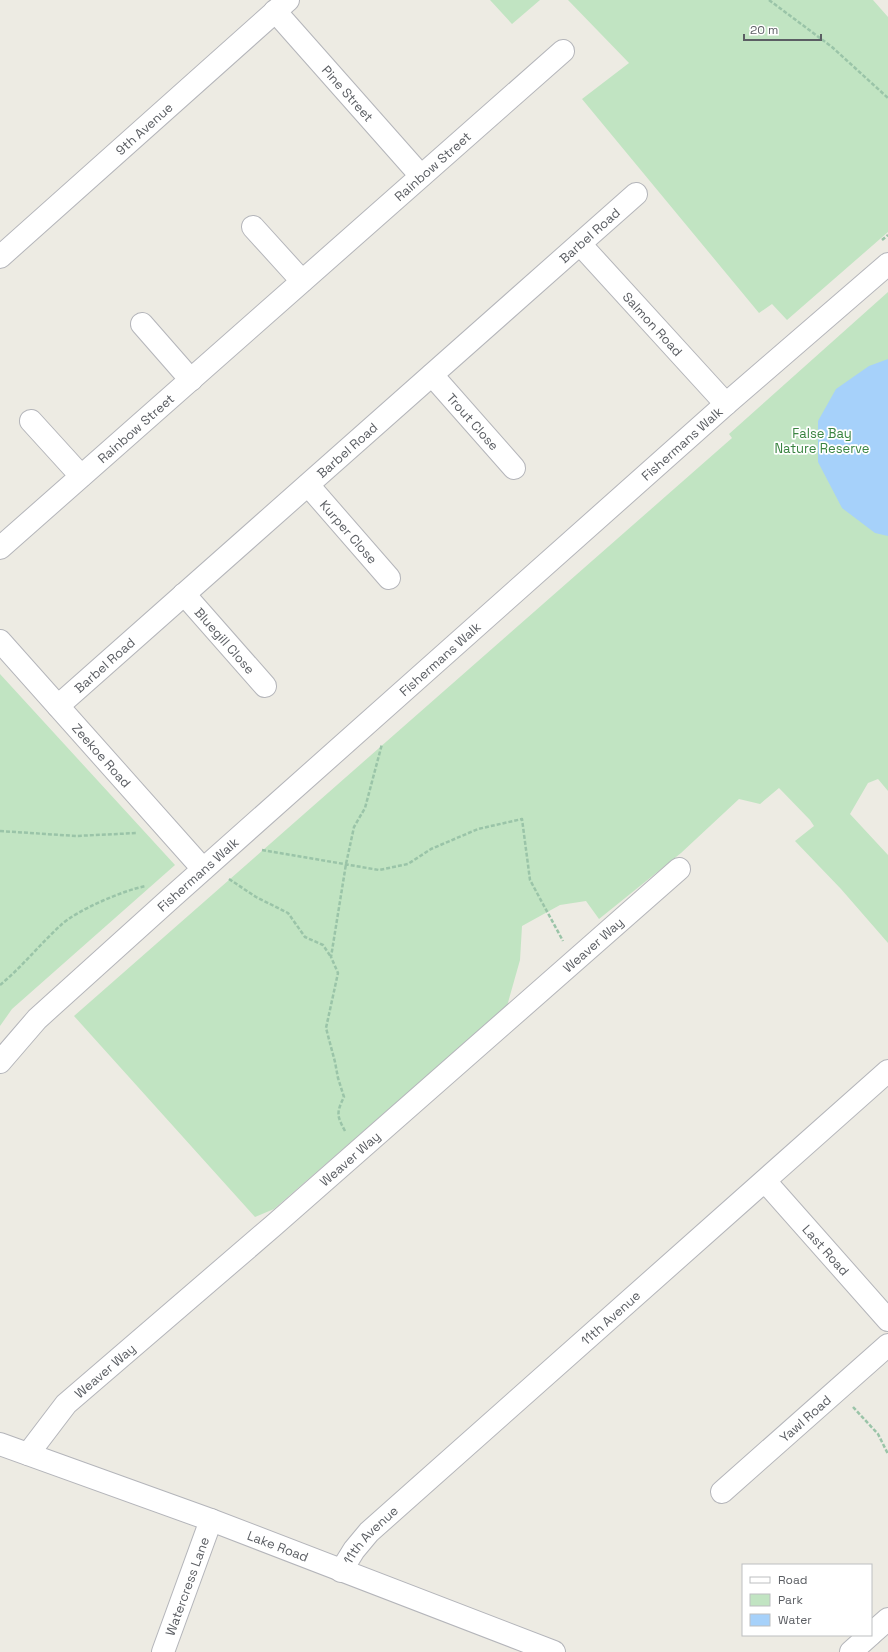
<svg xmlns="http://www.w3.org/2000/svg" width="888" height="1652" viewBox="0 0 888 1652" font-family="'Space Grotesk',sans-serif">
	<rect width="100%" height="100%" fill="#edebe3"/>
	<path fill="#c1e4c2" d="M490,0h50l-28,24z
		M568,0h305l15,17v215l-101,88 -15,-16 -13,9 -177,-214 47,-36z
		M888,292v499l-10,-12 -10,4 -18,31 38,41v88l-47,-54 -46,-48 19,-15 -4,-6 -31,-32 -19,16 -21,-5 -58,54 -82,66 -13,-18 -26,4 -38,21 -2,34 -13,46 -233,203 -19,8 -181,-201 658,-578 -3,-4z
		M0,674l175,191 -163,144 -12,17z"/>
	<path fill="#a6d1fa" d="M888,359v177l-13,-3 -33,-25 -24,-46v-41l18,-32 33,-23z"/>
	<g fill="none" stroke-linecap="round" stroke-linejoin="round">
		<defs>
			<g id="minor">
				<path id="s1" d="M275,11l146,165"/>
				<path d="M253,227l49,54"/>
				<path id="s2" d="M580,244l146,160"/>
				<path id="s3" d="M0,257l288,-257"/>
				<path d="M142,324l49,56"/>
				<path id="s4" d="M432,375l82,93"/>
				<path d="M31,421l50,55"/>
				<path id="s5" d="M308,485l81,93"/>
				<path id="s6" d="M0,548l563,-497"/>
				<path id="s7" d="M184,594l81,92"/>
				<path id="s8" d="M0,641l203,228"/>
				<path id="s9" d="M58,706l578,-512"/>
				<path id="s10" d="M0,1062l37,-43 134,-121 555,-494 162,-140"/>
				<path id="s11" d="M765,1181l123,139"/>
				<path id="s12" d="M0,1444l211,76 343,132"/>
				<path id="s13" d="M28,1454l38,-50 207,-178 406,-357"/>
				<path id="s14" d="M722,1492l166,-147"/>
				<path id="s15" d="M341,1571l13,-21 15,-18 519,-461"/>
				<path d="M871,1634l17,-15"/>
				<path id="s16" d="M163,1652l48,-132"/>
				<path d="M851,1652l19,-17"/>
			</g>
		</defs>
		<use href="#minor" stroke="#b4b5ba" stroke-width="24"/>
		<path stroke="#9ac4a8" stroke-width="2.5" stroke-dasharray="4 2" stroke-linecap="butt" d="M769,0l63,47 56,51
			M882,240l6,-5
			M0,831l76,5 61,-3
			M262,850l117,20 29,-6 23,-15 47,-20 44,-10 8,61 33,61
			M229,879l27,18 32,16 17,24 18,8 8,12
			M0,985c22,-18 40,-41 61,-60 16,-15 63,-35 85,-39
			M345,1131c-8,-15 -9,-18 -1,-34l-6,-19 -3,-16 -9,-34 12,-55 -7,-16 15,-93 8,-37 11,-19 17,-64
			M853,1407l25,27 10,20"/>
		<use href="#minor" stroke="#fff" stroke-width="22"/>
	</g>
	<g text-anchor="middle" stroke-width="3.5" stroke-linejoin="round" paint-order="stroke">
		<g font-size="13" fill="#5b5e63" stroke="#fff">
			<text dy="5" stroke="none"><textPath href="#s1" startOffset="110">Pine Street</textPath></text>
			<text dy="5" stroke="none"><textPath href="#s3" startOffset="193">9th Avenue</textPath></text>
			<text dy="5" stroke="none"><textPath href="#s6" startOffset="577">Rainbow Street</textPath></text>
			<text dy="5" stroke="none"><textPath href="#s9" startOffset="710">Barbel Road</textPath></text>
			<text dy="5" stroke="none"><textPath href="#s2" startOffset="108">Salmon Road</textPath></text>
			<text dy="5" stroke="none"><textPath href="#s4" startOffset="62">Trout Close</textPath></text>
			<text dy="5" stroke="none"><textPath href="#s6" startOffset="181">Rainbow Street</textPath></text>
			<text dy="5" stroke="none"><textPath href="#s10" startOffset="921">Fishermans Walk</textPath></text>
			<text dy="5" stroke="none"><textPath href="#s9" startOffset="386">Barbel Road</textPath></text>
			<text dy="5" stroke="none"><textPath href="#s5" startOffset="62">Kurper Close</textPath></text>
			<text dy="5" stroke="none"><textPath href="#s7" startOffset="62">Bluegill Close</textPath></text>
			<text dy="5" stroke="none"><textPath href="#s10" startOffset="597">Fishermans Walk</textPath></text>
			<text dy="5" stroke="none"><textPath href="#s9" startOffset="62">Barbel Road</textPath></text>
			<text dy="5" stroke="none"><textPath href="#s8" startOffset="153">Zeekoe Road</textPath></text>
			<text dy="5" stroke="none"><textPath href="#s10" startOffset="273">Fishermans Walk</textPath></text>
			<text dy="5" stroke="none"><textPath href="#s13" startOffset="762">Weaver Way</textPath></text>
			<text dy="5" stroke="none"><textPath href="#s13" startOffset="438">Weaver Way</textPath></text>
			<text dy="5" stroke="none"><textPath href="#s11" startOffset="92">Last Road</textPath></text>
			<text dy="5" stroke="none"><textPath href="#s15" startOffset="371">11th Avenue</textPath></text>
			<text dy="5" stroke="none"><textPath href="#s13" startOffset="114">Weaver Way</textPath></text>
			<text dy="5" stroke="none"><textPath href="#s14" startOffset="111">Yawl Road</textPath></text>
			<text dy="5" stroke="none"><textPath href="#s15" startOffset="47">11th Avenue</textPath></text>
			<text dy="5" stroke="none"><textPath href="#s12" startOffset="296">Lake Road</textPath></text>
			<text dy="5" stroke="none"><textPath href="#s16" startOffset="70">Watercress Lane</textPath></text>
		</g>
		<g font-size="13" fill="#3a8441" stroke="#fff">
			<text x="822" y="438">False Bay<tspan x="822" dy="15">Nature Reserve</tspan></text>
		</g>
	</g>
	<rect x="742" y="1564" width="130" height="72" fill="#ffffff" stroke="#bdbfc1"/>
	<rect x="750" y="1577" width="20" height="6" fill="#ffffff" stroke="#bdbfc1"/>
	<text x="778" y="1584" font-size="12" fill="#5b5e63">Road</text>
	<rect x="750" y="1594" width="20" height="12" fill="#c1e4c2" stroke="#bdbfc1"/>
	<text x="778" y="1604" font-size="12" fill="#5b5e63">Park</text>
	<rect x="750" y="1614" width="20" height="12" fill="#a6d1fa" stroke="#bdbfc1"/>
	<text x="778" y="1624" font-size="12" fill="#5b5e63">Water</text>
	<path d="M744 34v6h77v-6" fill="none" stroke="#5b5e63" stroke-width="2"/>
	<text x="750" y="34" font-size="12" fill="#5b5e63" stroke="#ffffff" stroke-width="3" paint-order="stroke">20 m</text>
</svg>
